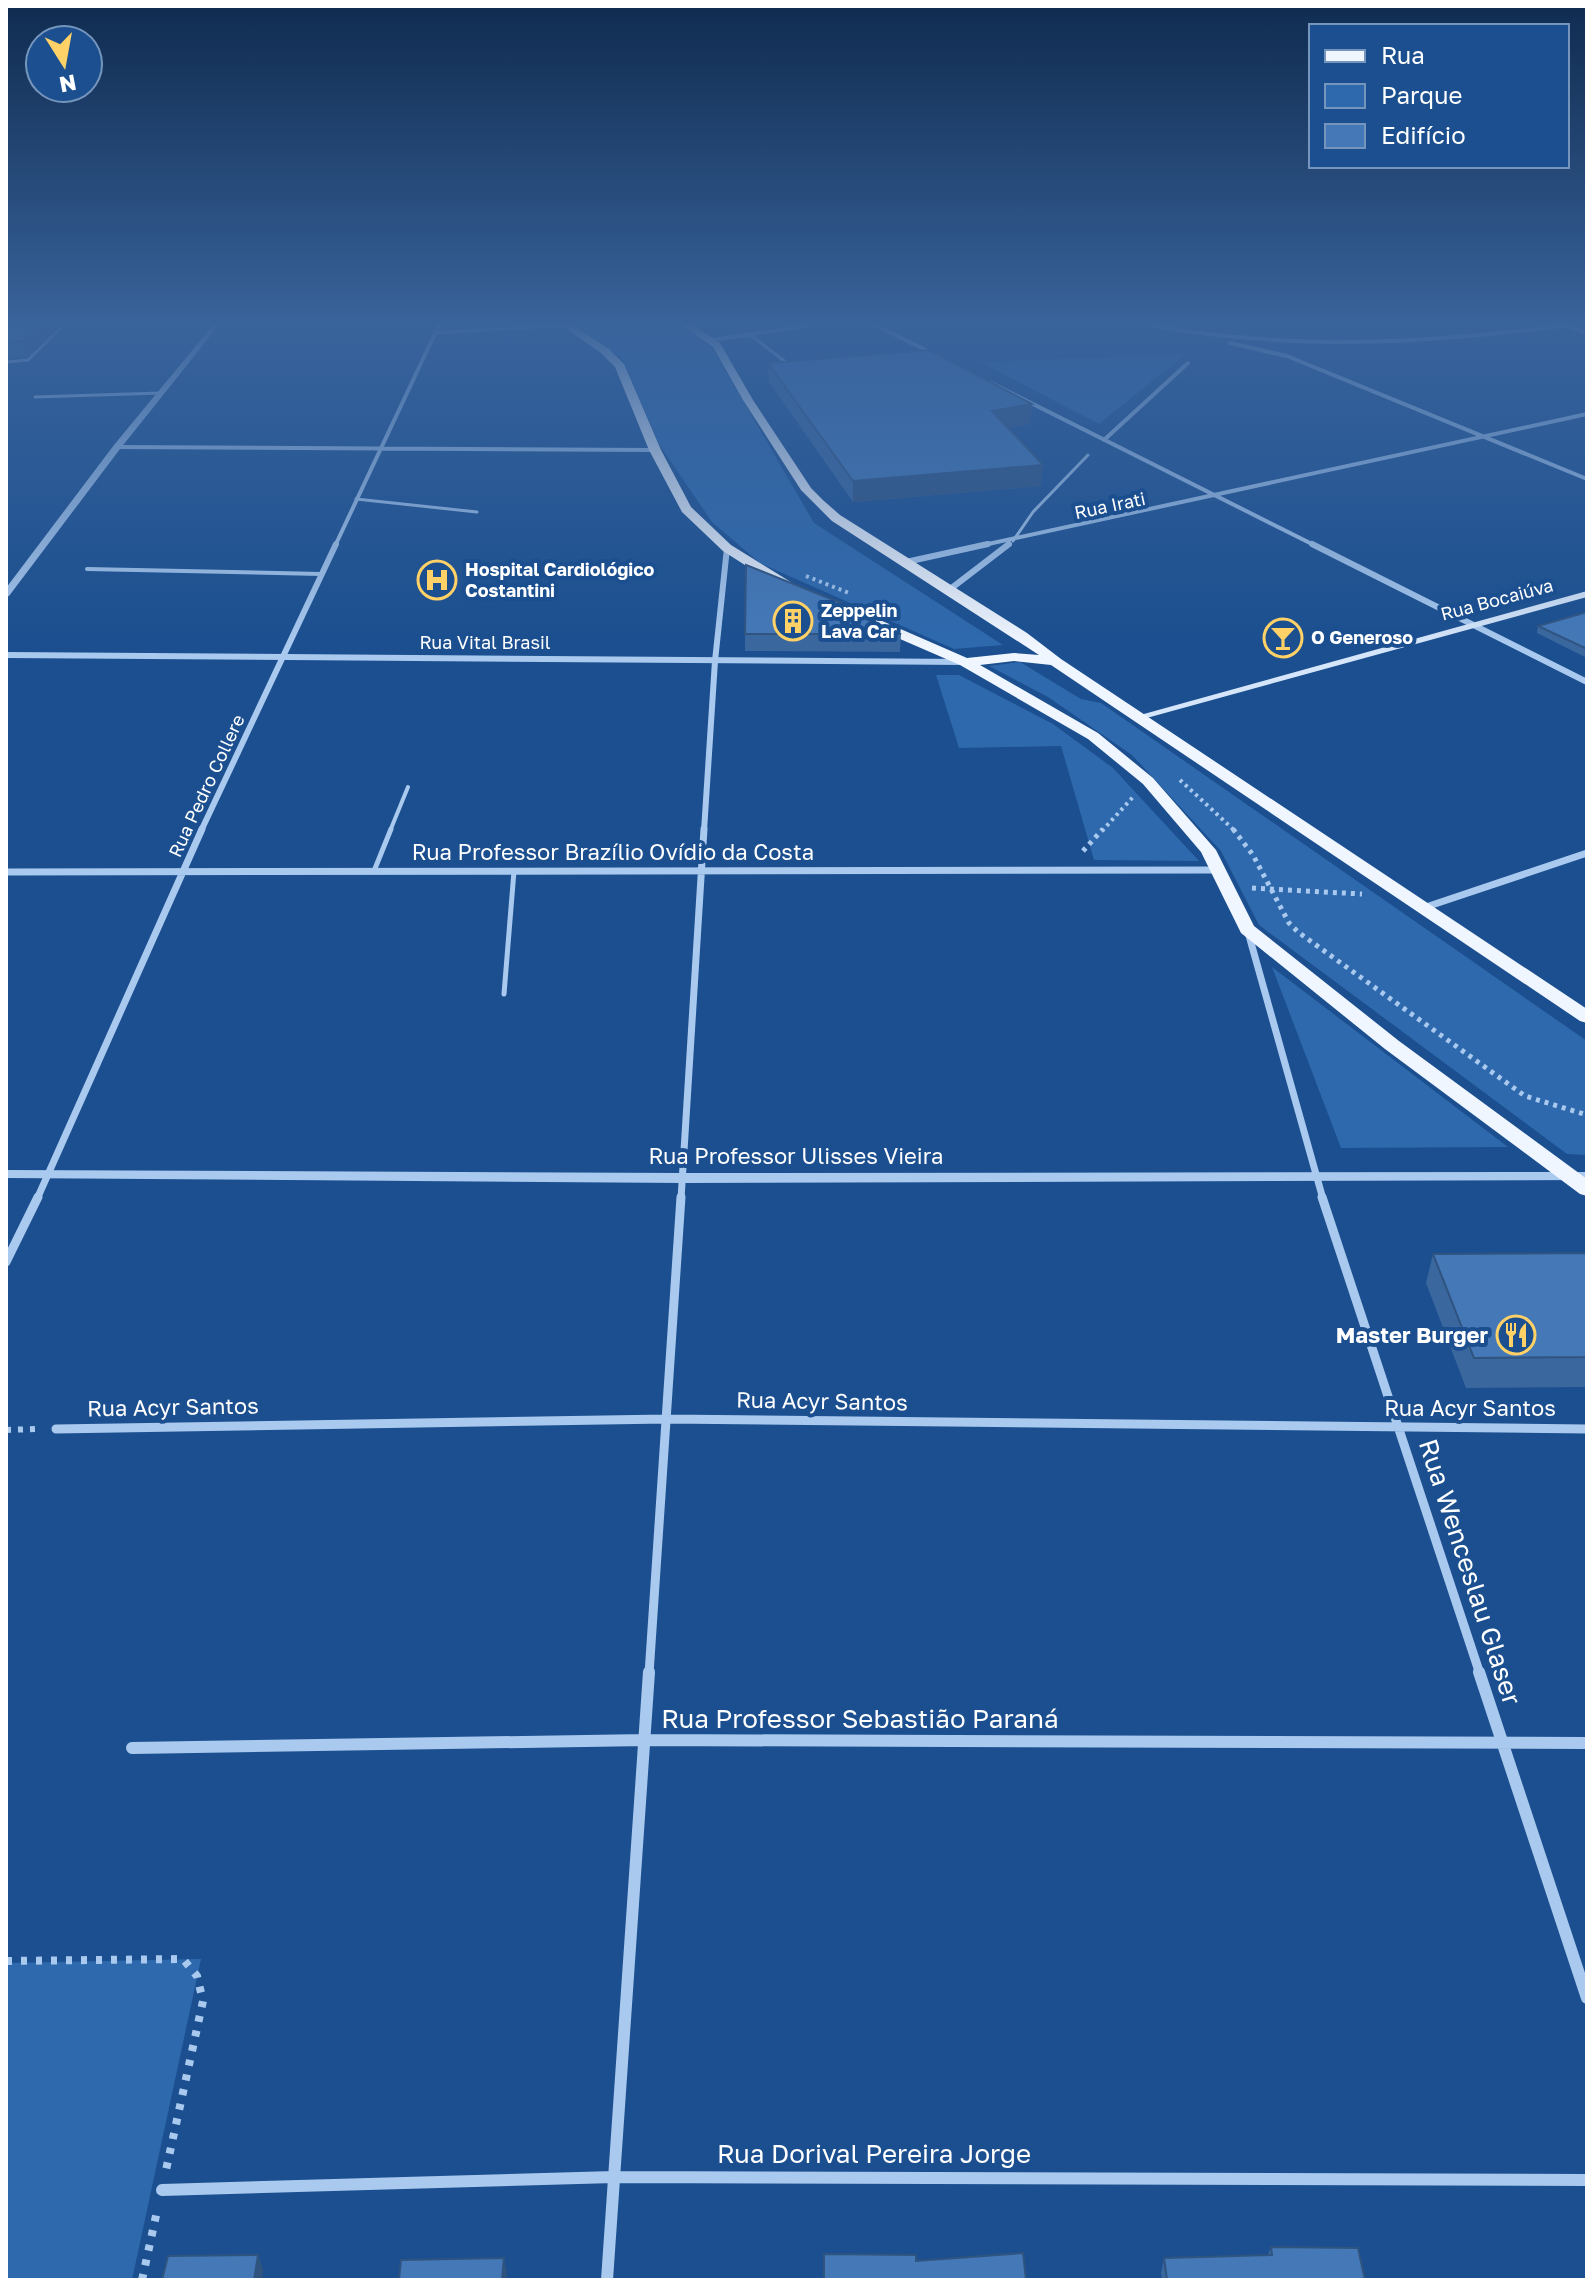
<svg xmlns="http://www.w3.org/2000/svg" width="1593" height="2286" viewBox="0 0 1593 2286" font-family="'Golos Text',sans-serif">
	<rect width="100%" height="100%" fill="#1b4f8f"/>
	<path fill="#2e69ad" d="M573,325h104l23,12 14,14 100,172 189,122 -49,4 -194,-86 -48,-41 -53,-78 -38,-87z
		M1186,354l-87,70 -119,-62z
		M1020,662l61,37 20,4 486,338v114l-20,-1 -308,-229 -38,-74 -89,-96 -84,-58 -59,-31z
		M936,675h23l94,49 60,44 86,93 -105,-1 -33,-114 -102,2z
		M1272,967l236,180 -167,1z
		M201,1959l-69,321h-126v-317z"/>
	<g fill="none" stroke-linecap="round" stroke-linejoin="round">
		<path stroke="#a9c9ee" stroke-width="4" stroke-dasharray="3 4" stroke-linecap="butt" d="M806,576l43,17
			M1180,780l55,51
			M1102,831l31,-34"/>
		<path stroke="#a9c9ee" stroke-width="5" stroke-dasharray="4 5" stroke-linecap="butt" d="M1233,829l20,26 36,68 9,9 227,164 62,19
			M1083,851l20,-22
			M1252,888l110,6"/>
		<path stroke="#a9c9ee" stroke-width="6" stroke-dasharray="5 7" stroke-linecap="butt" d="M6,1430l31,-1"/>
		<path stroke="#a9c9ee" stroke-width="8" stroke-dasharray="6 9" stroke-linecap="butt" d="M6,1961l177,-2 14,17 6,25 -37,169
			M142,2280l15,-69"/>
		<path stroke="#a9c9ee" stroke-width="3" d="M435,333l131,-8
			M749,334l38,29
			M6,362l22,-2 36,-35
			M35,397l126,-4
			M356,499l121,13
			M1013,541l20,-29 55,-57"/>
		<path stroke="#a9c9ee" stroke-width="4" d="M87,569l234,5
			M390,831l18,-44"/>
		<path stroke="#a9c9ee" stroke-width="5" d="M374,871l17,-42
			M504,994l10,-123"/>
		<path stroke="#a9c9ee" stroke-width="4" d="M875,325l61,30
			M1149,325c143,26 275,19 418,0
			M1565,325l22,8
			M712,340l99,-15
			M1230,343l57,13 300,123
			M991,383l325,163
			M1104,440l84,-77
			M117,447l538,3
			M335,546l104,-221
			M979,546l608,-132
			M1006,546l3,-2"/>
		<path stroke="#a9c9ee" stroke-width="6" d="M1312,544l275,138
			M906,562l82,-18
			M949,590l60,-46
			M201,831l135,-287
			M704,831l11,-170 12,-113"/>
		<path stroke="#a9c9ee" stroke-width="7" d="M6,872l1214,-2
			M1423,908l164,-55
			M1248,932l75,267
			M37,1199l165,-370
			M681,1199l23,-370"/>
		<path stroke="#a9c9ee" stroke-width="9" d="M1322,1197l158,477
			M6,1262l32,-65
			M56,1429l611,-10 920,10
			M649,1674l32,-477"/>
		<path stroke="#a9c9ee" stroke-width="12" d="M1479,1672l108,326
			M132,1748l514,-8 941,3
			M162,2190l452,-13 973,3
			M607,2280l42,-608"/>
		<path fill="#a9c9ee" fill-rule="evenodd" d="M213,325h6l-99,124 -111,147 -3,1v-9l108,-143z
			M6,652l959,7 5,3 -5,3 -959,-7z
			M6,1170l677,3 904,-1v8l-904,3 -677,-5z"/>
		<path fill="#d6e6fa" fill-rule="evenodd" d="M1587,591v6l-444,122 -10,-2z"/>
		<path fill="#f0f6ff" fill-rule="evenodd" d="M561,325h11l37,24 15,15 37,86 30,57 40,38 63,39v6h-10l-61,-39 -41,-39 -33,-62 -34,-83 -14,-14z
			M682,325h11l27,18 33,57 58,88 13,13 16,14 187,118 34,26 526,350v14l-7,-2 -529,-356 -37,-4 -34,4 118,68 55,45 63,72 38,76 145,115 188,138v17l-7,-2 -195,-145 -144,-116 -40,-81 -58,-68 -55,-45 -128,-74 -113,-49v-6h10l110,48 47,-5 25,2 -207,-134 -31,-31 -58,-90 -30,-53z"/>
	</g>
	<path fill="#3a679d" d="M6,325h52l-32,31 -20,1z
		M768,363l264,41 -2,20 -22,4 33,58 -188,16 -84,-120z
		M1587,612v46l-50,-25 1,-7z
		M876,617v6l25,11 -1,18 -155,-1v-17z
		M1587,1253v134l-121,1 -40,-105 7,-29z
		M1271,2247l94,33h-203l-1,-7 3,-15 104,-3z"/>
	<path fill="#305480" d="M41,325h17l-32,31 -3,-15z
		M1032,404l-2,20 -39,7 1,-20z
		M1043,465l-2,21 -188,16v-21z
		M876,617v17l-10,-15z
		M258,2255l5,14 -1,11h-8z
		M504,2258l3,14 -1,8h-4z"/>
	<path fill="#4478b7" stroke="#305480" stroke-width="2" d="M6,325h35l-18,16 -17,1z
		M929,350l103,54 -40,7 51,54 -190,16 -85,-118z
		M746,565l130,52 -10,2 35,15h-156z
		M1587,612v37l-49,-23z
		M1587,1253v104l-113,1 -41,-104z
		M1271,2247l87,1 7,32h-198l-3,-22 108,-3z
		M1023,2253l3,27h-202v-26l92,1v6z
		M258,2255l-4,25h-92l6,-24z
		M504,2258l-2,22h-103l2,-20z"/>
	<linearGradient id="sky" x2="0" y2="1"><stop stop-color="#0f2b4f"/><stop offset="0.5" stop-color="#39639b"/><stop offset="1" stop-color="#39639b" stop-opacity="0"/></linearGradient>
	<rect width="1593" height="645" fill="url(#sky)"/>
	<defs>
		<symbol id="hospital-ring" viewBox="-11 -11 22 22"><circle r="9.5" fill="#1b4f8f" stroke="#ffd166" stroke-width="1.5"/><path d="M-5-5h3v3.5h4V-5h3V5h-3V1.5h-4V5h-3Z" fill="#ffd166"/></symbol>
		<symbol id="building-ring" viewBox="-11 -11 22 22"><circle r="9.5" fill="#1b4f8f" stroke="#ffd166" stroke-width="1.5"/><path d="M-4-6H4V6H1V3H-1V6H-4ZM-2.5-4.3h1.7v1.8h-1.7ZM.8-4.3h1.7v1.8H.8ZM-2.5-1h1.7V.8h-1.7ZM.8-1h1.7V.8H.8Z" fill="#ffd166"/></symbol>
		<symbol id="bar-ring" viewBox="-11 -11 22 22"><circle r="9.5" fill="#1b4f8f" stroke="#ffd166" stroke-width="1.5"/><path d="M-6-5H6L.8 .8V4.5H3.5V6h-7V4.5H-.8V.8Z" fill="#ffd166"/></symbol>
		<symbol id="restaurant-ring" viewBox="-11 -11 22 22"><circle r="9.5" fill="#1b4f8f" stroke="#ffd166" stroke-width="1.5"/><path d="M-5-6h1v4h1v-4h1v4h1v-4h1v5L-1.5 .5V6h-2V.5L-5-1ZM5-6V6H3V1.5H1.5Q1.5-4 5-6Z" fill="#ffd166"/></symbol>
	</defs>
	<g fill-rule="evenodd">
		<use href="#hospital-ring" x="415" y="558" width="44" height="44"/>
		<use href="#building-ring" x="771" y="599" width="44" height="44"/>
		<use href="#bar-ring" x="1261" y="616" width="44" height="44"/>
		<use href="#restaurant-ring" x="1494" y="1313" width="44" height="44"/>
	</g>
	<g text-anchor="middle" stroke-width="8" stroke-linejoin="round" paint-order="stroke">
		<g font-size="18" fill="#fff" stroke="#1b4f8f">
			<text transform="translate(1110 506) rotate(-12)" y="6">Rua Irati</text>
			<text transform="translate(1497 600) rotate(-15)" y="6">Rua Bocaiúva</text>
			<text x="485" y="649">Rua Vital Brasil</text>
			<text transform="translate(207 786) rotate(-65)" y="6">Rua Pedro Collere</text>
		</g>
		<g font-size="18" font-weight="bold" fill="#fff" stroke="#1b4f8f" text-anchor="start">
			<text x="465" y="576">Hospital Cardiológico<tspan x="465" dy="21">Costantini</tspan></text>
			<text x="821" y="617">Zeppelin<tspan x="821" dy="21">Lava Car</tspan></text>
			<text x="1311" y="644">O Generoso</text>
		</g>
		<g font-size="22" fill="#fff" stroke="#1b4f8f">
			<text x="613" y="860">Rua Professor Brazílio Ovídio da Costa</text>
			<text x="796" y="1164">Rua Professor Ulisses Vieira</text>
			<text transform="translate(822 1401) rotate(1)" y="8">Rua Acyr Santos</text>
			<text transform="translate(173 1407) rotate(-1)" y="8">Rua Acyr Santos</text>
			<text x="1470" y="1416">Rua Acyr Santos</text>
		</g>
		<g font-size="22" font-weight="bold" fill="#fff" stroke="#1b4f8f" text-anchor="end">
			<text x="1488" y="1343">Master Burger</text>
		</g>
		<g font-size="26" fill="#fff" stroke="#1b4f8f">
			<text transform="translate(1470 1572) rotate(72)" y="9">Rua Wenceslau Glaser</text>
			<text x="860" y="1728">Rua Professor Sebastião Paraná</text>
			<text x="874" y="2163">Rua Dorival Pereira Jorge</text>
		</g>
	</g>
	<rect width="1593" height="2286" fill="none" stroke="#ffffff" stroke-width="16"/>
	<rect x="1309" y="24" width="260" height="144" fill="#1b4f8f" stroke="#7695bc" stroke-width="2"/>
	<rect x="1325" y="50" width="40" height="12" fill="#f0f6ff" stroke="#7695bc" stroke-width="2"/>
	<text x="1381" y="64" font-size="24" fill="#ffffff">Rua</text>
	<rect x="1325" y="84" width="40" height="24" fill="#2e69ad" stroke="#7695bc" stroke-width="2"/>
	<text x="1381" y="104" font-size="24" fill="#ffffff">Parque</text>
	<rect x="1325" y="124" width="40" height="24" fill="#4478b7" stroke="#7695bc" stroke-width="2"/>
	<text x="1381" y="144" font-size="24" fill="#ffffff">Edifício</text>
	<g transform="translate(64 64) rotate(169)"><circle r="38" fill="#1b4f8f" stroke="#7695bc" stroke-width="2"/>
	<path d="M0-6L14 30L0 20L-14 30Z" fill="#ffd166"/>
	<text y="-12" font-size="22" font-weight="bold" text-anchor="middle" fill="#ffffff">N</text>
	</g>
</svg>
